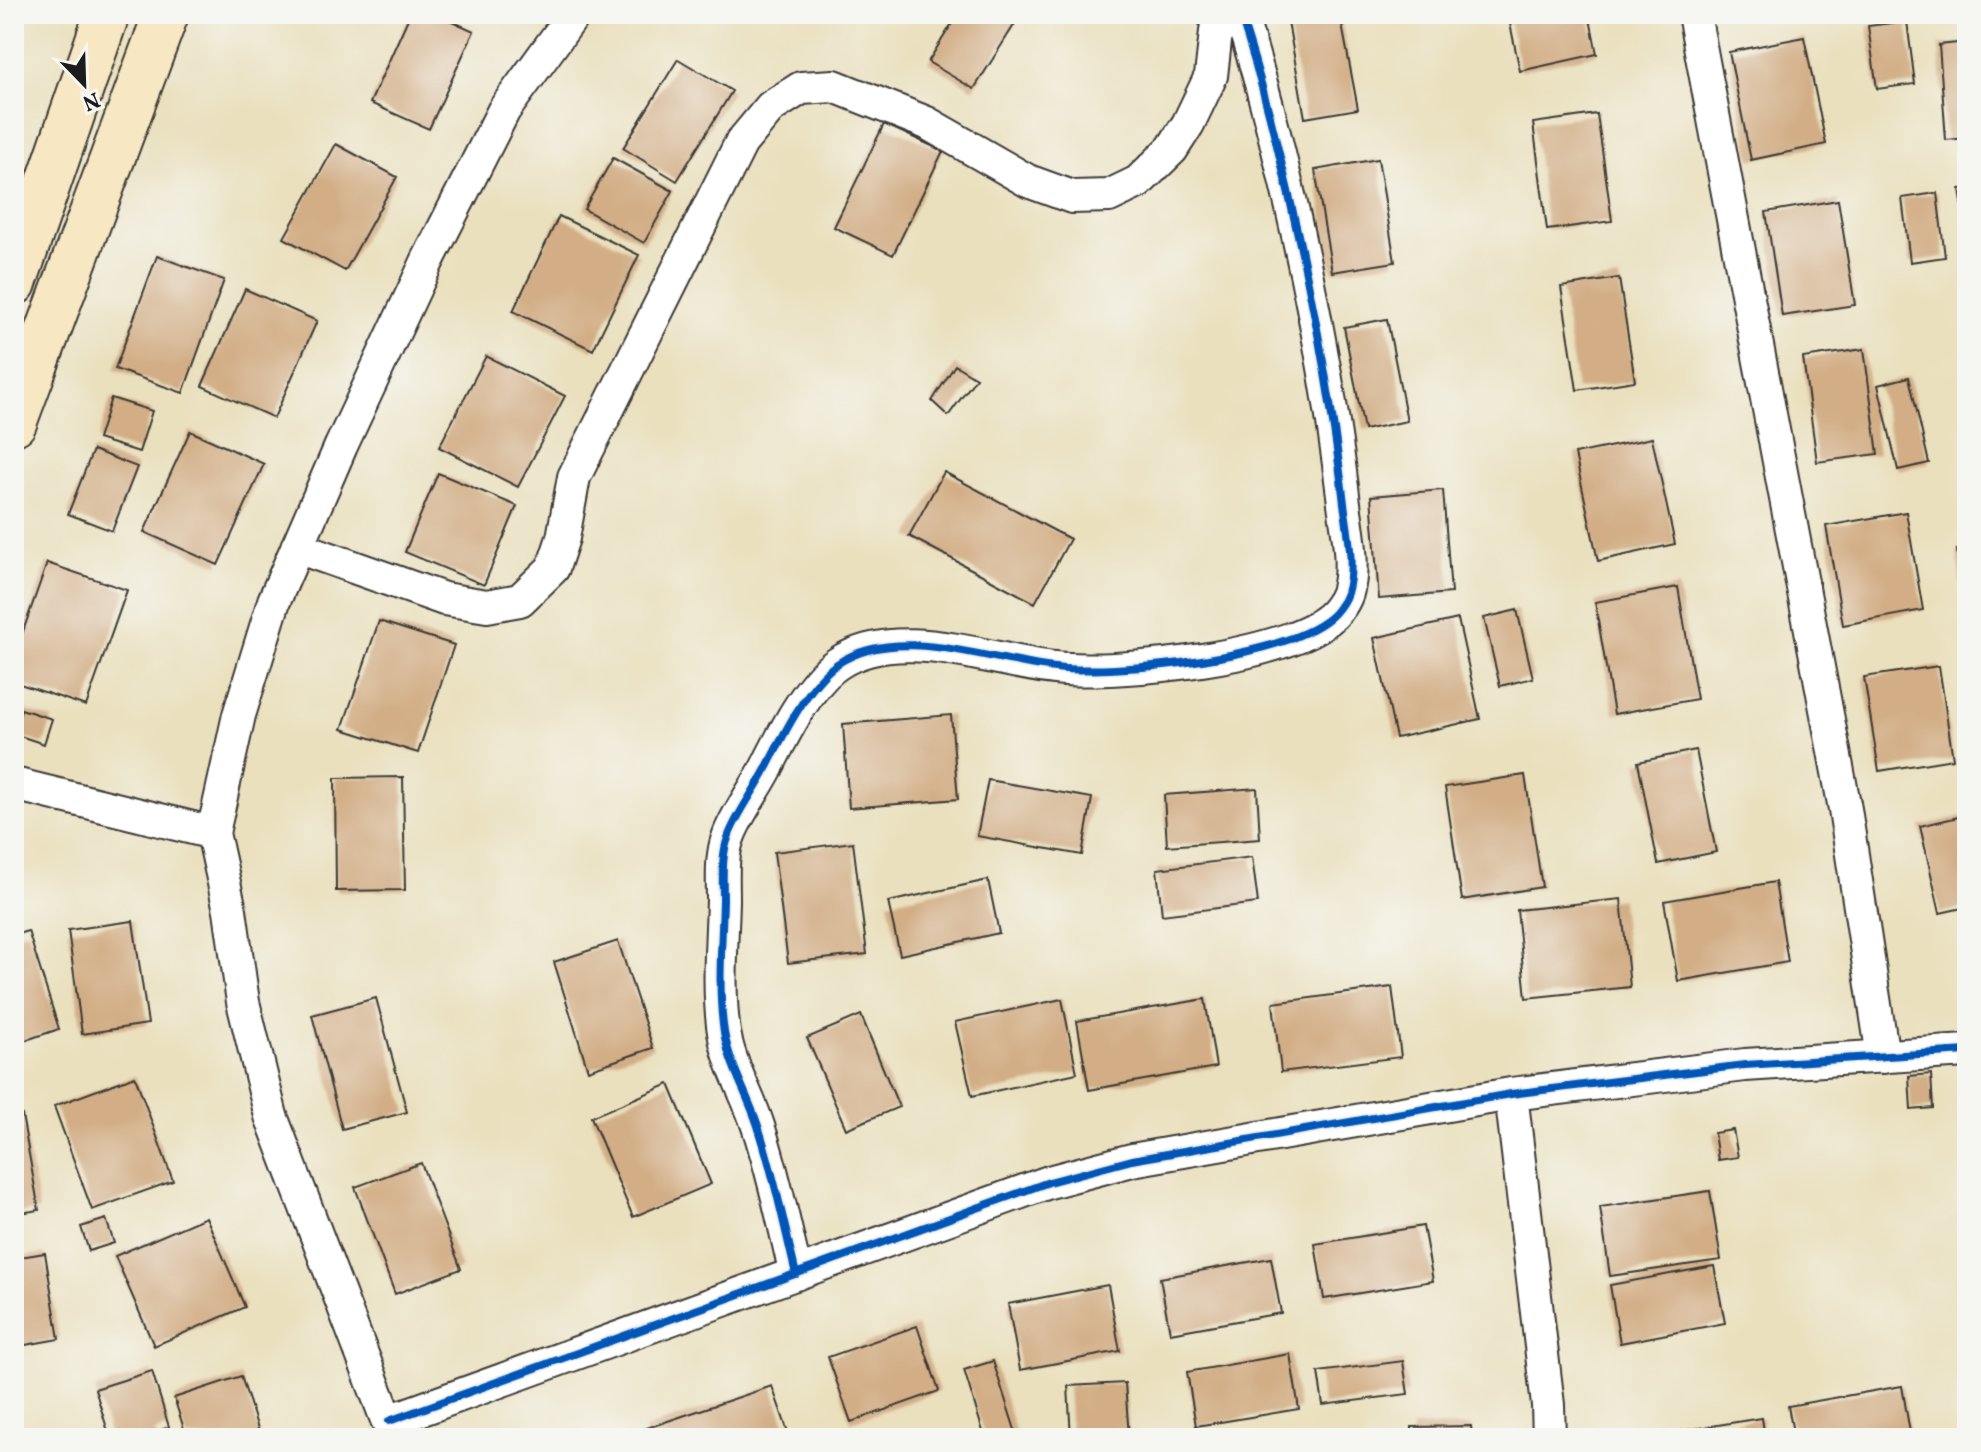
<svg xmlns="http://www.w3.org/2000/svg" width="1981" height="1452" viewBox="0 0 1981 1452" font-family="Vollkorn,serif">
	<rect width="100%" height="100%" fill="#f6f6f2"/>
	<filter id="ink" filterUnits="userSpaceOnUse"><feTurbulence type="fractalNoise" baseFrequency=".0125" numOctaves="2"/><feDisplacementMap in="SourceGraphic" scale="16" xChannelSelector="R" yChannelSelector="G"/><feConvolveMatrix kernelMatrix="1 2 1 2 8 2 1 2 1" color-interpolation-filters="sRGB"/></filter>
	<filter id="wash" filterUnits="userSpaceOnUse"><feTurbulence type="fractalNoise" baseFrequency=".006" numOctaves="4" result="noise"/><feDisplacementMap in="SourceGraphic" scale="32" xChannelSelector="R" yChannelSelector="G"/><feGaussianBlur stdDeviation="1.8" result="paint"/><feColorMatrix in="noise" values="0 0 0 0 0 0 0 0 0 0 0 0 0 0 0 0 0 1.4 0 .05"/><feComposite in="paint" operator="in"/></filter>
	<g filter="url(#wash)">
		<rect width="100%" height="100%" fill="#eae0be"/>
		<g id="blocks">
			<path fill="#d2ad85" d="M410,14h26l38,17 -45,98 -59,-26z
				M958,14h63l-47,75 -46,-27z
				M1299,14h41l18,95 -53,9 -18,-102z
				M1508,14h81l8,40 -77,17z
				M1907,21l8,63 -38,5 -9,-63z
				M1804,37l22,107 -75,16 -22,-108z
				M1967,42v96l-21,2 -7,-95z
				M678,59l54,32 -55,90 -54,-33z
				M1597,114l15,107 -65,9 -14,-107z
				M884,124l59,27 -50,104 -59,-28z
				M336,144l61,33 -52,94 -61,-33z
				M613,158l60,33 -29,52 -60,-34z
				M1378,159l17,103 -63,10 -17,-102z
				M1967,188v34h-2l-5,-33z
				M1937,193l8,64 -35,5 -8,-64z
				M1838,200l17,105 -73,11 -16,-104z
				M559,216l80,39 -46,95 -80,-39z
				M157,256l67,24 -41,113 -68,-24z
				M1619,278l16,103 -58,9 -16,-103z
				M245,289l72,32 -43,97 -72,-32z
				M1387,319l20,102 -43,9 -20,-103z
				M1864,349l14,105 -61,8 -14,-104z
				M486,356l79,40 -47,91 -79,-40z
				M955,365l21,13 -28,38 -16,-15z
				M1967,365v38l-2,1 -3,-38z
				M1909,377l20,86 -31,7 -20,-85z
				M111,398l41,13 -13,41 -41,-13z
				M190,431l74,33 -46,101 -74,-33z
				M1652,438l23,106 -77,17 -23,-107z
				M93,450l44,17 -25,64 -44,-17z
				M944,472l126,67 -35,64 -126,-67z
				M438,473l79,33 -33,79 -79,-33z
				M1443,490l8,103 -72,6 -8,-103z
				M1906,512l17,98 -80,15 -17,-99z
				M1967,549v72h-2l-8,-71z
				M47,563l80,27 -41,116 -72,-24v-25z
				M1678,587l19,112 -83,15 -19,-112z
				M1517,610l16,68 -33,8 -16,-68z
				M1458,619l22,100 -84,19 -22,-100z
				M379,621l75,24 -36,108 -76,-24z
				M1939,666l14,93 -74,12 -15,-94z
				M21,709l31,10 -8,25 -30,-10z
				M951,715l7,84 -109,9 -6,-84z
				M1696,750l20,102 -58,12 -20,-102z
				M1525,775l17,112 -80,13 -17,-113z
				M403,777l2,113 -69,1 -1,-113z
				M988,780l104,18 -10,57 -105,-19z
				M1257,788l3,51 -93,7 -3,-51z
				M1967,815v92l-27,6 -20,-87z
				M853,842l14,112 -79,9 -14,-111z
				M1252,857l6,46 -96,12 -5,-46z
				M988,880l11,53 -99,22 -12,-53z
				M1775,882l13,80 -110,19 -14,-80z
				M1621,899l9,88 -104,11 -9,-88z
				M133,921l15,103 -66,10 -14,-104z
				M28,931l31,98 -42,14 -3,-11v-97z
				M618,941l35,107 -65,22 -34,-108z
				M1392,987l9,70 -120,15 -8,-69z
				M376,998l31,114 -65,17 -30,-114z
				M1062,999l15,74 -105,23 -17,-74z
				M1205,999l11,68 -127,23 -12,-69z
				M861,1015l38,92 -53,22 -39,-91z
				M1931,1074l2,34 -22,2 -2,-34z
				M135,1076l38,105 -81,29 -38,-104z
				M669,1084l42,100 -78,33 -42,-100z
				M22,1115l17,95 -25,4v-97z
				M1733,1130l5,27 -20,3 -4,-27z
				M421,1163l40,106 -66,25 -40,-107z
				M1710,1191l11,69 -111,16 -10,-69z
				M206,1217l39,90 -91,39 -39,-90z
				M106,1219l8,24 -25,8 -8,-24z
				M1423,1226l10,55 -109,18 -9,-55z
				M45,1253l14,86 -45,8v-89z
				M1271,1258l10,55 -111,20 -10,-55z
				M1714,1266l11,57 -105,20 -10,-58z
				M1108,1285l12,66 -100,19 -12,-66z
				M917,1326l22,65 -88,31 -23,-65z
				M1290,1354l9,55 -103,17 -9,-54z
				M993,1361l23,72 -17,5h-14l-21,-68z
				M1403,1361l5,33 -85,11 -5,-33z
				M152,1371l17,56 -14,5 2,6h-47l-15,-49z
				M241,1376l20,62h-74l-13,-40z
				M1125,1383l4,54 -58,1 -3,-52z
				M772,1386l16,46 -17,6h-124l-3,-9z
				M1902,1386l9,52h-117l-6,-32z
				M1762,1418l3,20h-104v-4z
				M1471,1426l1,12h-60v-11z"/>
		</g>
	</g>
	<g filter="url(#ink)">
		<use href="#blocks" fill-opacity="0" stroke="#3b3934" stroke-width="2"/>
		<g fill="none" stroke-linecap="round" stroke-linejoin="round">
			<defs>
				<path id="street" d="M1694,14l151,795 38,248
					M297,547l147,52 43,7 33,-6 33,-32 10,-30 11,-61 167,-334 30,-36 30,-19 33,-2 93,37 101,58 44,16 37,-1 29,-14 34,-33 16,-25 23,-48 7,-62
					M14,784l199,49
					M1511,1094l37,311 1,33
					M796,1274c-12,-49 -22,-100 -38,-148 -11,-34 -31,-64 -35,-101 -5,-41 -1,-84 0,-125 0,-19 -2,-44 5,-62 7,-22 28,-49 39,-71 15,-30 41,-83 70,-103 60,-41 152,-3 218,4 58,7 248,-10 283,-59 4,-5 7,-10 9,-16 9,-30 -1,-68 -4,-98 -12,-97 -30,-195 -52,-291 -15,-64 -30,-127 -51,-190
					M389,1421l660,-239 83,-22 379,-66 234,-29 222,-14
					M394,1438l-123,-322 -28,-114 -13,-92 -17,-77 26,-118 35,-114 67,-155 86,-184 77,-152 70,-96"/>
				<path id="secondary" d="M14,283l93,-269
					M14,423l152,-409"/>
			</defs>
			<use href="#street" stroke="#3b3934" stroke-width="36"/>
			<use href="#secondary" stroke="#3b3934" stroke-width="48"/>
			<use href="#street" stroke="#fff" stroke-width="32"/>
			<use href="#secondary" stroke="#f7e8c3" stroke-width="44"/>
			<defs>
				<path id="cycleway" d="M796,1274c-12,-49 -22,-100 -38,-148 -11,-34 -31,-64 -35,-101 -5,-41 -1,-84 0,-125 0,-19 -2,-44 5,-62 7,-22 28,-49 39,-71 15,-30 41,-83 70,-103 60,-41 152,-3 218,4 58,7 248,-10 283,-59 4,-5 7,-10 9,-16 9,-30 -1,-68 -4,-98 -12,-97 -30,-195 -52,-291 -15,-64 -30,-127 -51,-190
					M389,1421l660,-239 83,-22 379,-66 234,-29 222,-14"/>
			</defs>
			<use href="#cycleway" stroke="#f6f6f2" stroke-width="13"/>
			<use href="#cycleway" stroke="#0057b8" stroke-width="8"/>
		</g>
	</g>
	<rect width="1981" height="1452" fill="none" stroke="#f6f6f2" stroke-width="48"/>
	<g transform="translate(84 84) rotate(157)" stroke="#f6f6f2" stroke-width="6" paint-order="stroke">
	<path d="M0-6L14 30L0 20L-14 30Z" fill="#1c1c1c"/>
	<text y="-12" font-size="22" font-weight="bold" text-anchor="middle" fill="#1c1c1c">N</text>
	</g>
</svg>
